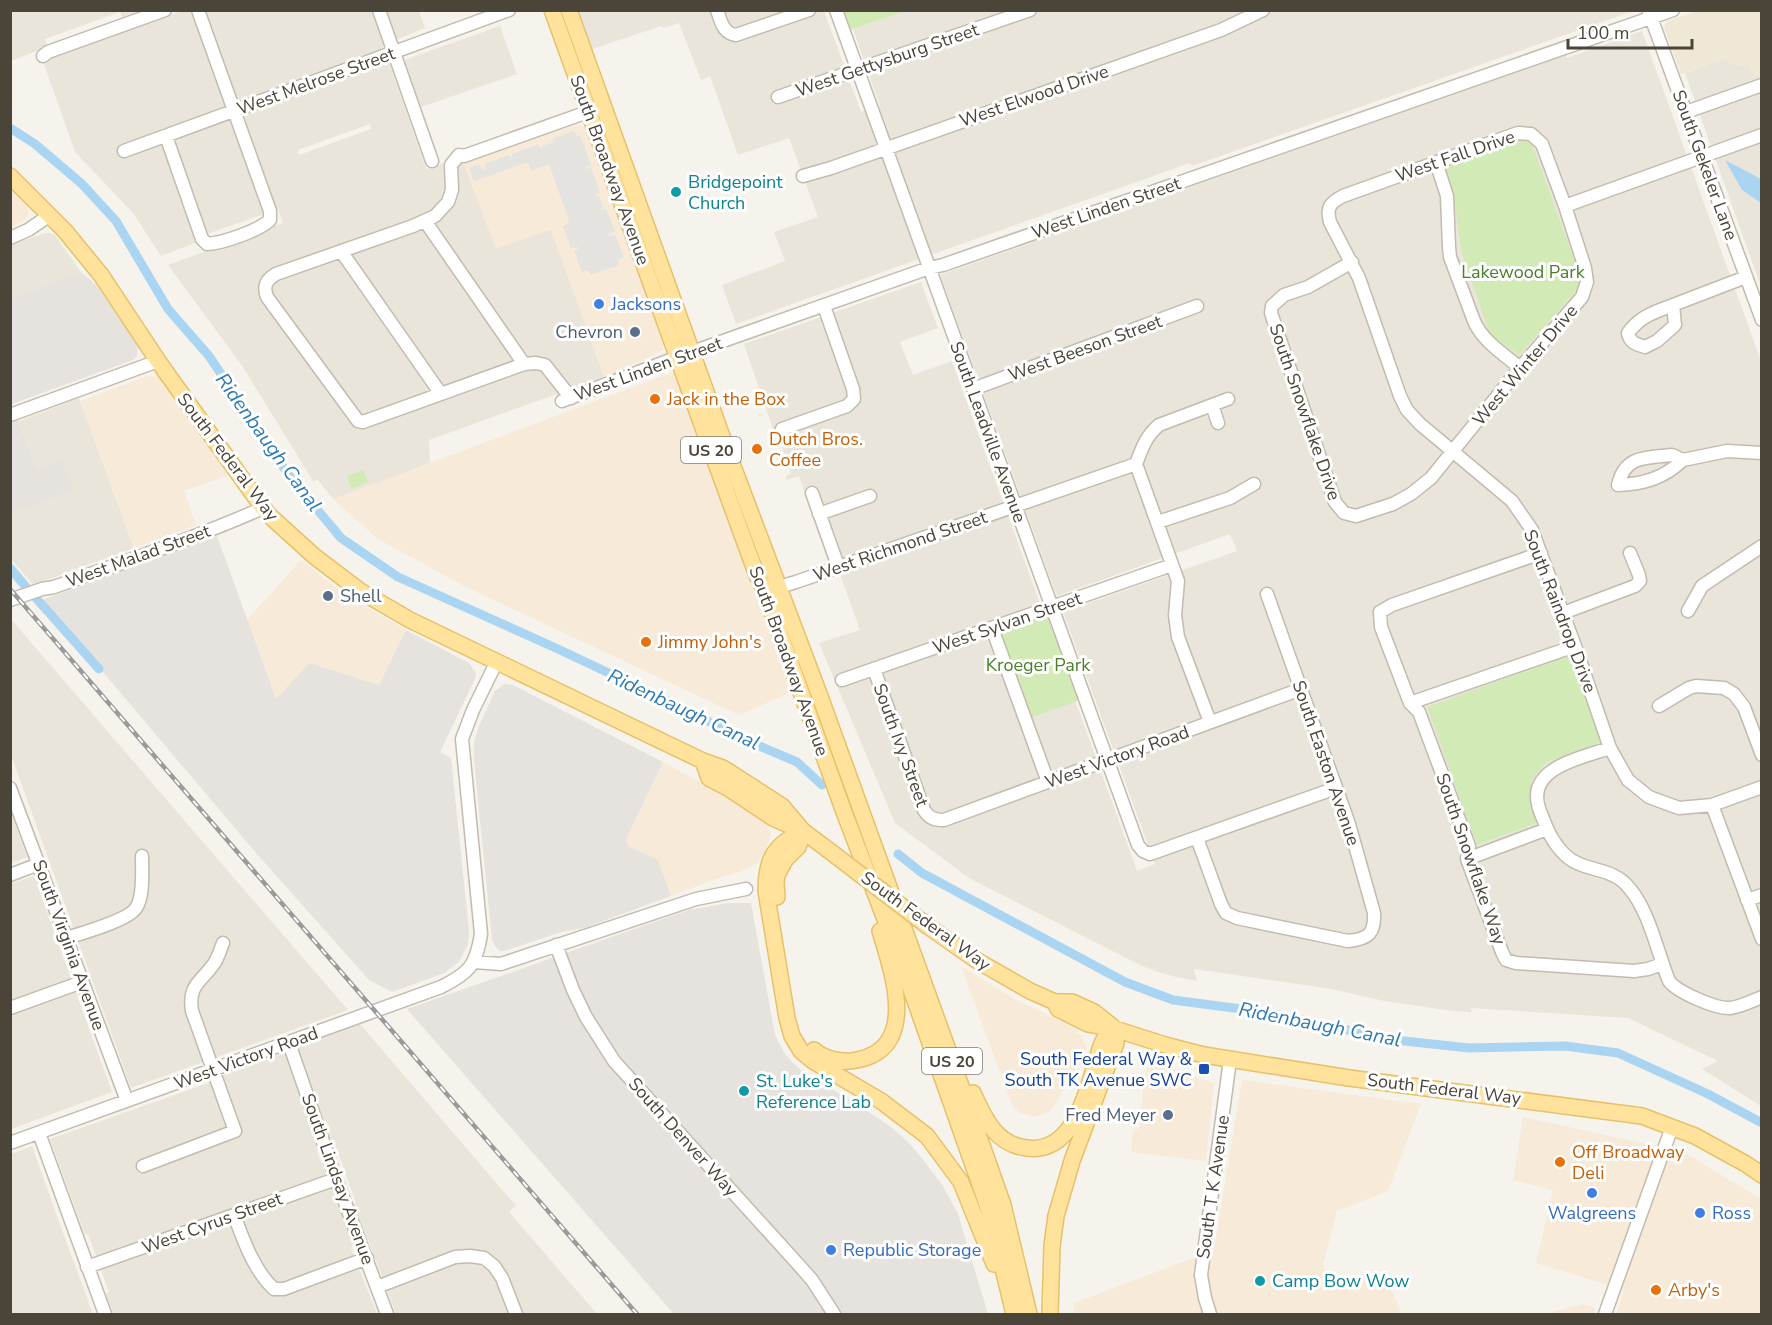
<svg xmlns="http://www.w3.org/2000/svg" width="1772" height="1325" viewBox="0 0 1772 1325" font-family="'Nunito Sans',sans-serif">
	<rect width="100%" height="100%" fill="#f6f3ec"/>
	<path fill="#eae5da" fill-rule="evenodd" d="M1636,10l-444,156 -2,-3 -454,161 -14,-39 63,-24 -11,-29 44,-15 -29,-79 -51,17 -28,-79 -9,4 -22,-57 -16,5 -2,-2 -72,24 -14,-39h249l37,101 19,-6 -27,-77 52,-18z
		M11,11h129l-18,6 -2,-5 -75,27 2,8 -36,14z
		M182,11h237l6,17 -42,17 43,124 35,-12 90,72 53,148 -175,63 1,24 -97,35 -15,-19 -5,1 -70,-114 -75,-102 115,-42 -5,-14 -71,25 -12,9 -34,13 -28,-43 -58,-61 -32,-91zM370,124l1,5 -72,26 -1,-5z
		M500,26l17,48 -96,33 -17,-47z
		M1642,31l119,330v745l-59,-37 16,-8 -90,-43 -158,-10 2,4 -19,-1 -69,-10 -52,-12 -138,-20 3,12 -21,-4 -18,-5 -16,-6 -173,-88 -74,-55 -76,-180 41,-13 -25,-70 -7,2 -29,-86 -13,4v-4l5,-3 -12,-34 -5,-7 -30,-88 177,-62 17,46 -38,14 13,33 39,-14 185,510 18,-7 -92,-252 174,-61 -7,-17 -173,62 -117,-321 626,-220 1,3z
		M1723,59l16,7 10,-3 5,14 7,-3v213l-76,-214z
		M45,233h5l5,2 26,37 -70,26v-53z
		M79,398l55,150 -101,37 -22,-26v-46l62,-24 -36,-20 -18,-48z
		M10,618l149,173 189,219 -217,78 -120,-333z
		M11,812l16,45 -16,6h-1z
		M34,876l78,216 -101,37v-245z
		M360,1024l156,182 -7,6 88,102h-201l-28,-74 -17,8 26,66h-263l-9,-20 4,-2 -21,-58 -3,1 -35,-96 161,-57 13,-5 -1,-2zM335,1144l21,59 -17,7 -22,-59z
		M32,1146l34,95 27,73h-82v-160z"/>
	<path fill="#f7ead8" d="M579,125l7,3 78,216 -3,7 -45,22 -12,4 -53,-147 -55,19 -35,-92z
		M11,191l16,15 2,10 -18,12z
		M671,373h3l3,4 22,65 95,249 -55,24 -273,-128 -88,-48 -45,-40z
		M148,376l13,1 68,98 -45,16 12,34 -62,23 -54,-147z
		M301,560l44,35 61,35 -27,55 -70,-22 -33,36 -29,-79z
		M663,762l71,39 31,20 6,12 -2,10 -11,20 -18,9 -19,5 -50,19 -13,-36 -30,-14 -2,-7z
		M961,966l55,34 62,29 -2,4 5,2 6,13 -32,56 -5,7 -8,4 -9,2 -14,-5 -7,-7z
		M1148,1066l21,2 45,15 -8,78 -75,-9 2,-23h6l6,-53z
		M1242,1080l179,24 -33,87 -51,20 -14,54 10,20 52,-13 16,42h-327v-11l140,-53z
		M1523,1117l160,35 78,47v115h-145l8,-24 -88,-27 17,-73 -40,-10z
		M1583,1304l12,4 -1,6h-49z"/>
	<path fill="#e6e2dd" d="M81,272l15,13 42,60 -1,11 -4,4 -121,44 25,65 25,-9 11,30 -62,23v-215z
		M217,536l59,163 33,-36 70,22 27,-55 63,33 7,10 -1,6 -35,73 11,6 18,173 -1,13 -9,18 -15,11 -52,19 -23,-12 -113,-127 -214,-253z
		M504,684l9,1 150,77 -37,77 2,7 30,14 13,36 -87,32 -23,4 -57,19h-4l-5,-5 -3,-6 -18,-180v-18l4,-14 17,-37z
		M728,903h23l24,132 8,16 10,12 10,9 49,29 39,26 19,17 14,17 19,25 15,28 30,100h-314l-267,-305 261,-92 21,-7z"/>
	<path fill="#efe8d6" d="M1698,11h63v63l-7,3 -5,-14 -10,3 -16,-7 -42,15 -17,-47 1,-3 2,-3z"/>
	<path fill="#d2eab5" d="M844,10l61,1 -55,19z
		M1520,139l8,1 4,4 47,129 1,9 -3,8 -58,65 -29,-21 -29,-83 -6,-46 -11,-40z
		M363,470l5,12 -17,7 -4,-13z
		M1049,612l31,88 -53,19 -31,-89z
		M1569,655l32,87 -54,20 -16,18v26l6,17 -60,22 -50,-138z"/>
	<path fill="#e5e3e0" d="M574,131l2,5 4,-1 11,30 -7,3 1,1 6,-2 9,26 -6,3 2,1 3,-1 4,11 -4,3 7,-1 9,22 -7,4 2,1 5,-1 9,22 -6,3 1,5 -29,10 -2,-5 -6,2 -8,-21 4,-2 1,-2 -8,1 -8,-22 5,-2 1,-3 -20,-57 -18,7 -3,-9 -54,19 -5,-13 11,-4 2,5h3v-5l24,-9 3,5v-6l27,-10 1,4h2v-2l9,-3 2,1 -1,-5z"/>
	<path fill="#a9d4f2" d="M1725,160l36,19v24l-19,-13z"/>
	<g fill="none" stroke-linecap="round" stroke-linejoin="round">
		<path stroke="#a9d4f2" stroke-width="9" d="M10,128l25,16 47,40 34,37 52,88 41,47 81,121 51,61 57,39 160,72 110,52 82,41 47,20 25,23
			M10,568l16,19
			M36,598l63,71
			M898,854l24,19 203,109 48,18 91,12 131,28 74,8 96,-2 53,7 90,41 54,29"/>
		<defs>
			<path id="minor" d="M379,10l53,151
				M717,10c4,12 6,23 19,25l73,-25
				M836,10l302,835 5,6 7,3 186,-66
				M1649,12l113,308
				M43,56l5,-4 117,-42
				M778,97l252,-87
				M1686,112l76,-27
				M1762,135l-197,71 -23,-62 -11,-10 -13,-1 -175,63c-13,7 -17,11 -13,26l29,56 41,118 7,14 13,14 92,77 20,29 43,116 35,102 18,32 21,17 30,11 33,-3 50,134
				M166,136l36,103 5,5c16,-1 51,-13 63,-24v-9l-72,-201
				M124,151l385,-141
				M1436,162l11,34 2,51 1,10 24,64c9,21 30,33 46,47
				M803,176l28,-8 390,-138 42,-20
				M425,221l99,143 12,-1 9,2 26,33
				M10,238l18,-8 22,-15
				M341,251l100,143
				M1352,262l-44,25 -24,8 -12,11 -1,7 64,189 9,11 12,3 37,-12 18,-10 20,-16 89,-110 62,-71 5,-15 -2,-14 -20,-62
				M1673,305l2,20 -18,16 -12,6c-9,-3 -15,-4 -17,-14 12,-17 27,-21 45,-28z
				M1673,305l73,-28
				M524,364l-161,58 -5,-1 -91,-124c-4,-11 -1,-17 9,-23l137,-48 22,-10 13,-14 4,-12 -1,-25 8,-10 5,1 132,-47
				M973,389l224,-83
				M562,401l116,-44 251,-89 14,-3 730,-255
				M1212,405l6,18
				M10,415l148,-54
				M782,429l65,-23 7,-7 -1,-10 -29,-83
				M1672,455l11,5c-19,18 -39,24 -65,25 7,-30 28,-27 54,-30z
				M1683,460l44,-9 35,2
				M1136,464l42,117 -3,34 3,22 32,85
				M1136,464c6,-16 10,-28 23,-39l69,-26
				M812,493l24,67 -1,9
				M819,514l51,-18
				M1158,522l72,-24 24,-14
				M1541,553l-149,52 -12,7 1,15 29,76 9,9 50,134 -2,13 35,93 4,8 10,3 118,8 14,-2 14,-5
				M772,589l24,-7 340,-118
				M10,600l32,-11 12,-2c70,-25 141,-49 209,-79
				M1688,611l14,-25 60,-40
				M1563,613l72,-27 5,-5 -1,-6 -9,-22
				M992,628l56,154
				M874,669l50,141c5,8 10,10 20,10l357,-131
				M842,680l330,-115
				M1410,703l165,-57
				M1659,706l30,-18 7,-2 28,2 10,6 10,13 18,48
				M1610,748c-26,9 -81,19 -72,56 1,6 4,12 6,17 6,16 15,31 29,40 19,11 41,7 57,28 19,22 28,65 39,92 8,11 47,28 61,27 10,-1 22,-7 32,-11
				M10,788l117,313
				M1712,805l50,-18
				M1197,838l24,66 5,9 11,5 111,23c20,-2 27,-7 26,-28l-25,-89 -82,-230
				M1467,859l80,-30
				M10,875l29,-11
				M1747,900l15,-5
				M67,938c15,-5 62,-18 69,-30 8,-11 6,-38 6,-52
				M556,945l17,45 13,27 28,44 183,202 15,17 22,34
				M474,962l27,2 195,-65 50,-10
				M10,1008l72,-26
				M289,1043l47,136 51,135
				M39,1133l66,181
				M10,1143l431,-156c28,-14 35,-21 40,-53l-19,-195 11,-29 24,-49
				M143,1166l92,-35 -43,-120c-4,-26 8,-28 21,-46 5,-6 7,-15 10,-22
				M234,1215c9,24 20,56 40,74h10l83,-31
				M87,1267l249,-88
				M377,1287l78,-30 15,-1 14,2 10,8 8,12 14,36
				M1210,1314l-5,-16 -4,-23 29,-215
				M1605,1314l67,-187"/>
			<path id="major" d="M552,10l162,448 42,115 9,19 79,220 57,149 88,249 25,104
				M569,10l159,443 90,238 147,406 38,108 26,109
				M10,176l55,55 36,44 57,86 105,147 8,9 43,39 46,35 50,29 293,141 20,7 59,38 21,25
				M703,761l6,17 19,10 45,30 30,13 24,18
				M803,831c-29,14 -37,28 -37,60l21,127 5,18 9,15 12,10 68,40 46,35 34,46 33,82
				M777,897l-1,-15 1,-7 8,-15 13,-13 5,-16
				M929,927l47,33 54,31 25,11h17l22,10 19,15
				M1055,1002l3,7 30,15 27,5 50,16 39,10 145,23 293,38 53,20 51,28 16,11
				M814,1050c11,10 29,13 43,10 63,-12 35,-89 23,-129
				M973,1093c12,26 23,52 54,55 47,6 59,-56 70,-89 2,-7 4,-16 8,-21 3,-4 7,-6 10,-9
				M1050,1314l2,-68 4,-30 16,-55 44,-118 -1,-14"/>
		</defs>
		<use href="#minor" stroke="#c2bbae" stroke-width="15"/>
		<use href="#major" stroke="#e6c16a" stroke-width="18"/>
		<use href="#minor" stroke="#fff" stroke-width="12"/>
		<use href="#major" stroke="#ffe39c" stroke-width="15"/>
		<defs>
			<path id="rail" d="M10,589l627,725"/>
		</defs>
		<use href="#rail" stroke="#9a9a9a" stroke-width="4.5"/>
		<use href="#rail" stroke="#fff" stroke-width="2" stroke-dasharray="7" stroke-linecap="butt"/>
		<defs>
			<path id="major-bridge" d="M827,849l102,78"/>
		</defs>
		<use href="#major-bridge" stroke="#e6c16a" stroke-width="18" stroke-linecap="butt"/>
		<use href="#major-bridge" stroke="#ffe39c" stroke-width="15"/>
	</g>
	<g fill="#0f9aa8" stroke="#fff" stroke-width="2">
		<circle cx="676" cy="192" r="6"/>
		<circle cx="744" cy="1091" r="6"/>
		<circle cx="1260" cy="1281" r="6"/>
	</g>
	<g fill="#3f7fe0" stroke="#fff" stroke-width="2">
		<circle cx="599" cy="304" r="6"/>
		<circle cx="1592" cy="1193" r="6"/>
		<circle cx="1700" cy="1213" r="6"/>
		<circle cx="831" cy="1250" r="6"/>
	</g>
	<g fill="#5c6f8a" stroke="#fff" stroke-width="2">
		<circle cx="635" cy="332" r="6"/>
		<circle cx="328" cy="596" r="6"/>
		<circle cx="1168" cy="1115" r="6"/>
	</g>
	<g fill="#e8710a" stroke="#fff" stroke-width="2">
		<circle cx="655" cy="399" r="6"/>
		<circle cx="757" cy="449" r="6"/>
		<circle cx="646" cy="642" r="6"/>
		<circle cx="1560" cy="1162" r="6"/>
		<circle cx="1656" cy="1290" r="6"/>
	</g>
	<rect fill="#1a4fb4" stroke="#fff" stroke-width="2" x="1198" y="1063" width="12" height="12" rx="3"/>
	<g text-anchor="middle" stroke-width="6" stroke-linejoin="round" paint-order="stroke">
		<g fill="#fff" stroke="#817c74" stroke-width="1.5">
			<rect x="681" y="437" width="60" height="26" rx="4.5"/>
			<rect x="922" y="1048" width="60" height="26" rx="4.5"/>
		</g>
		<g font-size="16" font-weight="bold" fill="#4b4439">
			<text x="711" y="456">US 20</text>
			<text x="952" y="1067">US 20</text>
		</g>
		<g font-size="18" fill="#4b4439" stroke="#fff">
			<text transform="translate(887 60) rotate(-19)" y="6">West Gettysburg Street</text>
			<text transform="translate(316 81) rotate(-20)" y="6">West Melrose Street</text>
			<text transform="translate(1034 96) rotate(-19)" y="6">West Elwood Drive</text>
			<text transform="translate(1455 156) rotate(-19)" y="6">West Fall Drive</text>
			<text transform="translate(1705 165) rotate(70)" y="6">South Gekeler Lane</text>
			<text transform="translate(610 170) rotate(70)" y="6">South Broadway Avenue</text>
			<text transform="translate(1106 208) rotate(-19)" y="6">West Linden Street</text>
			<text transform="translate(1085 348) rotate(-20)" y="6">West Beeson Street</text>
			<text transform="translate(1525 365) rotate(-50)" y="6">West Winter Drive</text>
			<text transform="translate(648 369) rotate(-20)" y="6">West Linden Street</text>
			<text transform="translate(1305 412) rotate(71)" y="6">South Snowflake Drive</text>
			<text transform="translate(988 432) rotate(70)" y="6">South Leadville Avenue</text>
			<text transform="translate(228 457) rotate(53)" y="6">South Federal Way</text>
			<text transform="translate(900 546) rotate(-19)" y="6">West Richmond Street</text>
			<text transform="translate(138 556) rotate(-20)" y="6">West Malad Street</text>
			<text transform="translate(1560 611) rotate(69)" y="6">South Raindrop Drive</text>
			<text transform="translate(1007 623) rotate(-19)" y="6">West Sylvan Street</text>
			<text transform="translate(789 661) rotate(70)" y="6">South Broadway Avenue</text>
			<text transform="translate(901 745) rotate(70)" y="6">South Ivy Street</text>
			<text transform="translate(1117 757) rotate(-20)" y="6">West Victory Road</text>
			<text transform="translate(1326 763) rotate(71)" y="6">South Easton Avenue</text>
			<text transform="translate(1471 859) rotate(71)" y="6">South Snowflake Way</text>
			<text transform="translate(926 921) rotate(36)" y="6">South Federal Way</text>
			<text transform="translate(69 945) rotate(70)" y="6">South Virginia Avenue</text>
			<text transform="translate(246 1058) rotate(-20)" y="6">West Victory Road</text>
			<text transform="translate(1444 1089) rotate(7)" y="6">South Federal Way</text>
			<text transform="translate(683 1137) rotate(48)" y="6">South Denver Way</text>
			<text transform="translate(338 1179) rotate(70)" y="6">South Lindsay Avenue</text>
			<text transform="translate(1213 1187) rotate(-82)" y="6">South T K Avenue</text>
			<text transform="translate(212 1223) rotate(-20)" y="6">West Cyrus Street</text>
		</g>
		<g font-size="18" fill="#0d838f" stroke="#fff" text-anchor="start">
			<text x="688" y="188">Bridgepoint<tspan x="688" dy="21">Church</tspan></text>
			<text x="756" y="1087">St. Luke's<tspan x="756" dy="21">Reference Lab</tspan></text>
			<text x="1272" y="1287">Camp Bow Wow</text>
		</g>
		<g font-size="18" fill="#4a7f2a" stroke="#fff">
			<text x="1523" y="278">Lakewood Park</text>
			<text x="1038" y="671">Kroeger Park</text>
		</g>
		<g font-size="18" fill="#366cbe" stroke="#fff" text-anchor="start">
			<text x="611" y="310">Jacksons</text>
			<text x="1592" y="1219" text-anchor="middle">Walgreens</text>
			<text x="1712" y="1219">Ross</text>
			<text x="843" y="1256">Republic Storage</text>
		</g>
		<g font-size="18" fill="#4e5e75" stroke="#fff" text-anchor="end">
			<text x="623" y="338">Chevron</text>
			<text x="340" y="602" text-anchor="start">Shell</text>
			<text x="1156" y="1121">Fred Meyer</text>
		</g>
		<g font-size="18" fill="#c56008" stroke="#fff" text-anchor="start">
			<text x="667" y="405">Jack in the Box</text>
			<text x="769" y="445">Dutch Bros.<tspan x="769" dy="21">Coffee</tspan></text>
			<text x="658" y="648">Jimmy John's</text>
			<text x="1572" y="1158">Off Broadway<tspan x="1572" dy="21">Deli</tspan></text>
			<text x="1668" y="1296">Arby's</text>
		</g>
		<g font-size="18" fill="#164399" stroke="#fff" text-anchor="end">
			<text x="1192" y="1065">South Federal Way &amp;<tspan x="1192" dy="21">South TK Avenue SWC</tspan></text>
		</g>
		<g font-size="20" font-style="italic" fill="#2e7ab2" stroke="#fff">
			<text transform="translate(269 442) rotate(54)" y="7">Ridenbaugh Canal</text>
			<text transform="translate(684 709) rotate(25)" y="7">Ridenbaugh Canal</text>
			<text transform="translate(1320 1024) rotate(11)" y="7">Ridenbaugh Canal</text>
		</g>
	</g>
	<rect width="1772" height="1325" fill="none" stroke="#4b4439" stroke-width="24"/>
	<path d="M1568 39v9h124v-9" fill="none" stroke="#4b4439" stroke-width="3"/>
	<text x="1577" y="39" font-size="18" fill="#4b4439" stroke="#ffffff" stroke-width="4.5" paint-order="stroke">100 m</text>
</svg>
